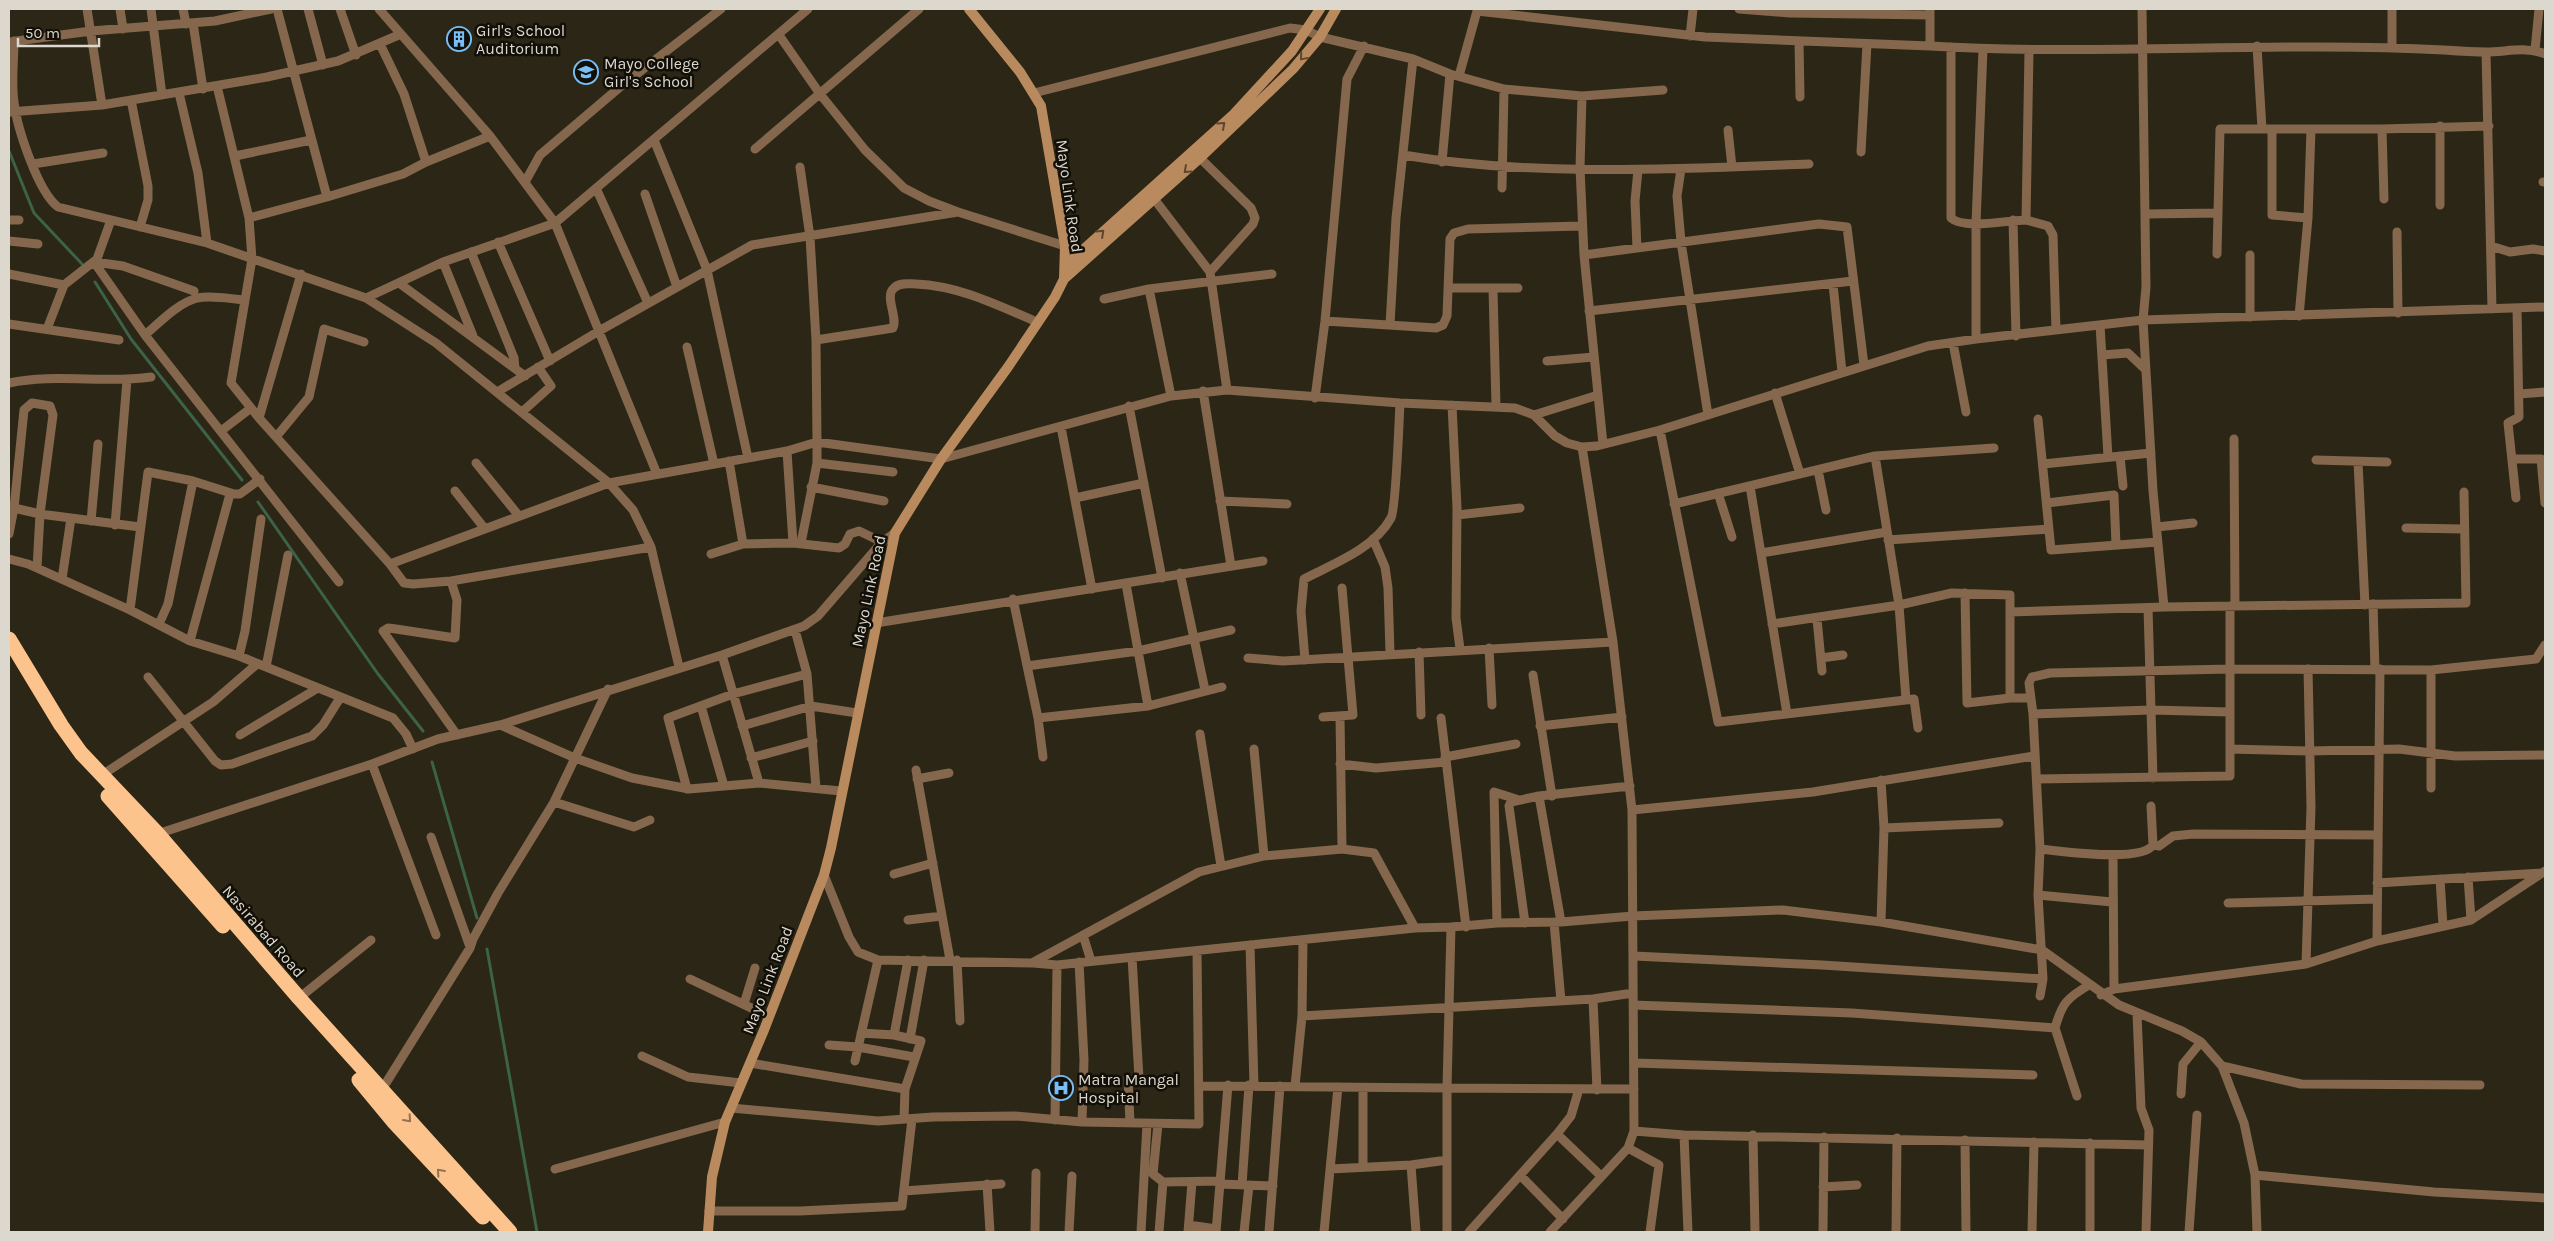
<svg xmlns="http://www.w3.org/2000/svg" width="2554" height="1241" viewBox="0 0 2554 1241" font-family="Karla,sans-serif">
	<rect width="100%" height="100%" fill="#2b2615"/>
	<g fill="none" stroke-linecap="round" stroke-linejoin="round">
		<path stroke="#3c6248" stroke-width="3" d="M9,151l25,62 48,51
			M95,282l36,57 111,141
			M258,502l120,172 45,57
			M432,762l45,156
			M487,949l50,283"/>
		<path stroke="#84674c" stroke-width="9" d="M87,9l15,96
			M120,9l3,20
			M151,9l11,86
			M183,9l3,15
			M277,9l50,188
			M308,9l15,56
			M340,9l16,46
			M379,9l111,127 65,87 102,251
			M1478,9l-1,2 228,26 225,9v-37
			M1739,9l51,4 140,2
			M2142,9l4,278 -3,33 10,171 11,116 302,-4 -2,-111
			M2392,9v38
			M193,23l10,66
			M779,35l41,59 45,56 39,38 25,13 29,11 107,34
			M1690,36l3,-27
			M14,41c0,20 -3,41 0,61 3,26 24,90 44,105l149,36 159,55 70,45 173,140 24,27 18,37 28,120
			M1799,41l1,56
			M9,42l82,-11 124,-10 56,-12
			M380,44l24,50 22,68
			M1930,46c171,10 343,-5 514,4 14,1 28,2 42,2 20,0 41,-6 59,2
			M2257,46l5,83
			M1951,47v171c13,12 57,2 75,2
			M2535,50l4,-41
			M2029,51l-3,169 22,6 5,9 3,95
			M2486,52l6,257
			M1459,76l18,-65
			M217,86l32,132
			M179,93l19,80 9,70
			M1034,93l256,-65 16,2 14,7 93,22 37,15 54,15 78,7 81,-6
			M1582,96l-2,72 4,87 235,-31 28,3 17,138
			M131,100l17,86v14l-8,27
			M9,112l93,-7 165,-28 71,-16 63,-27
			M2440,126v79
			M2272,129v86l36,3
			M2382,129l2,70
			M1728,130l4,37
			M490,136l-64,26 -23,12 -76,23 -78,21 3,41 -21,124 28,35 131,146 14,19 9,1 38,-3 200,-34
			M654,140l53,130 41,188
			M755,149l164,-140
			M1861,152l6,-108
			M1403,155c130,22 273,14 406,9
			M235,156l76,-16
			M1200,158l51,50 4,10 -2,6 -43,48
			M1442,162l8,-88
			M33,164l70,-11
			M800,167l10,70 6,103 1,102v21l-16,80
			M1681,169l-4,27 4,46 27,173
			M525,182l15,-27 80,-68 101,-78
			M2543,182h2
			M596,188l52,115
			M1502,188l2,-99
			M645,194l32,93
			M1155,200l55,72 17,118
			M2146,214l72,-1
			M9,220h10
			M2013,220l3,116
			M2397,232l1,81
			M9,241l29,3
			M498,242l52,119
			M2491,246l19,6 23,-3 12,2
			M1637,248l-2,-47 3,-31
			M471,252l43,106 1,10
			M2217,254l3,-125h162l107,-3
			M1584,255l19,189
			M94,262l51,73 194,247
			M94,262l29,4 71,25
			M443,262l30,74
			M9,274l55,11
			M399,283l126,93
			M1833,284l9,88
			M1448,288h70
			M1149,289l22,107
			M1493,289l3,117
			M366,298l77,-36 112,-39 253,-214
			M1104,299l45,-10 123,-15
			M1589,311l264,-30
			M2299,316l9,-98 3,-89
			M2250,317v-62
			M1325,321l111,7 7,-3 4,-9 3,-77 4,-6 14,-4 113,-3
			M9,324l110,16
			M1390,325l6,-107 17,-159
			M2100,325l8,132
			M47,329l17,-44 33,-26 14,-39
			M145,335c15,-13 33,-32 52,-37 16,-3 33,1 48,2
			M1976,339v-116l7,-174
			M816,340l77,-12c5,-11 -9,-32 1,-40 6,-6 15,-4 22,-4 44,2 81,21 121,38
			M1953,343l13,69
			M687,347l27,117
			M2102,355l26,-2 18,17
			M1547,361l47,-4
			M9,383c46,-10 95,1 142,-6
			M1203,391l28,175
			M497,392l102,-61 153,-86 206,-33
			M1775,393l25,81
			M2519,394l26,-2
			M1315,398l10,-77 22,-242 17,-33
			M1452,405l5,103 -1,110 4,31
			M1129,406l33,172
			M522,412l29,-26 -13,-19
			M1534,415l64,-20
			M259,418l42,-144
			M2038,419l13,131 107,-8
			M1061,427l31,162
			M1660,430l58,292 196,-23 4,29
			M221,431l30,-23
			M276,437l33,-40 15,-68 40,13
			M2234,439l1,167
			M787,451l6,92
			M1875,456l24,149 53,-12 58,2v103h20
			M2120,456l3,30
			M2512,459h29l4,44
			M2316,460l71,2
			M729,461l14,83
			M2358,462l7,143
			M476,463l43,53
			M817,463l76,9
			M2043,464l108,-11
			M1818,470l8,40
			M1750,486l37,228
			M811,487l73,14
			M455,491l30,38
			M1718,493l14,44
			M1075,498l69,-15
			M2516,498l-8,-75 11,-6 -2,-109
			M1220,501l67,3
			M2047,503l67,-8 2,50
			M1674,504l201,-48 119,-8
			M14,508l26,6 100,13
			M1457,515l63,-7
			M91,521l7,-77
			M115,525l12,-145
			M2157,527l36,-4
			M2406,528l58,1
			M9,534l5,-26 10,-98 8,-7 18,3 3,9 -13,99 -3,54
			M1373,539l12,28 3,21 2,65
			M1888,540l161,-11
			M1761,553l126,-21
			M711,554l32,-10 50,-1 46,5 6,-4 5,-10 9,-3 23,11
			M9,559l19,5 102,46 60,31 49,15 154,62 13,16 7,15
			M390,564l219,-81 178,-32 30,-9 124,17 230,-63 56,-6 173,13 115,5 19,7 21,21 12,7 15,4 15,-1 63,-16 268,-84 48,-7 167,-19 402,-13
			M1180,573l25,117
			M62,579l9,-61
			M451,581l6,19 -2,38 -59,-9 -8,-1 -5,3 74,104
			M1126,584l22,122
			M1965,593l2,110 43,-5
			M1013,599l25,119 5,39
			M2373,604l2,66
			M2148,608l5,170
			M130,610l18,-138 45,9 41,13h6l20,-15
			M2010,612l154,-5
			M1817,619l5,52
			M876,623l387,-62
			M159,624l9,-20 25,-123
			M1772,624l127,-19 7,95
			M795,630l12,44 9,114
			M190,641l40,-147
			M1489,648l3,57
			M1419,652l2,63
			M722,655l37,128
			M239,656l6,-25 16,-112
			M1248,658l35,3 330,-19
			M1821,658l22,-3
			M1305,660l-4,-49 3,-32c29,-15 70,-30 87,-61 5,-9 8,-97 9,-115
			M1027,666l111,-15 93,-21
			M266,667l22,-112
			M2431,670v118
			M1533,675l19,121
			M148,677l67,84 6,4 11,-1 80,-28 11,-11 17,-27
			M701,706l23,80
			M2033,714l118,-4 79,2
			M1340,716l2,133
			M1323,717l30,-2 -11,-127
			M1038,718l110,-12 74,-19
			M1441,718l25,209
			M500,725l75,33 57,20 57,11 70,-6 82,8
			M742,726l69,-20 46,7
			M1540,726l82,-9
			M1200,734l21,132
			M240,735l78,-47
			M1254,749l10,107
			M2230,749l80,2 89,-2 56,7 90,-1
			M1445,757l71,-13
			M751,758l62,-17
			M372,764l64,171
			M1340,764l36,4 70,-6
			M916,770l34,190
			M102,775l111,-73 44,-38
			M917,779l32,-6
			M2037,779l193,-3v-170
			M1881,780l3,48 -3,94
			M687,789l-19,-71 65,-24 74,-20
			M1539,796l22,126
			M554,802l80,25 16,-7
			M1632,810l181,-18 221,-36
			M1884,828l115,-5
			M154,835l218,-71 66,-25 62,-14 222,-70 82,-29 14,-10 64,-74 13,-9
			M431,837l39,110
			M2153,845l6,1 14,-10 20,-2 185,1
			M2040,849c21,2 101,14 113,-4l-2,-39
			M2113,855l1,134
			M894,874l39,-11
			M824,875l25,62 9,15 20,8 154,3 167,-91 65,-16 78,-7 32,4 41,75
			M2468,877l3,43
			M2440,879l3,47
			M2377,883l165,-10
			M2038,895l74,7
			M2228,903l149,-4
			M908,920l34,-4
			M1554,922l7,79
			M1497,923l-3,-131 22,7
			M1525,923l-16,-117 2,-4 28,-6 91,-10
			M1083,935l8,26
			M2377,941l3,-272
			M1250,945l4,140
			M1634,956l188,9 221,14
			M1132,957l7,121
			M957,960l3,61
			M1079,962l5,98 -2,62
			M1033,963l24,2 358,-37 36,-1
			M2306,964l5,-157 -3,-138
			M690,979l78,37
			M2101,995l13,-6 192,-25 71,-23 94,-21 74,-49
			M2040,996l3,-17 -5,-84 2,-46 -7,-135 -4,-31 3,-6 18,-4 180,-4 201,1 105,-11 9,-14
			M299,998l72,-58
			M1593,999l4,91
			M744,1004l11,-36
			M1633,1005l219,8 203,15 22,68
			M2137,1014l4,94 8,22 -3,102
			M1302,1016l291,-17 40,-6
			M2055,1028c7,-25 12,-30 34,-43
			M861,1033l33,2 27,6 -16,48 -1,30
			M894,1035l14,-75
			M910,1039l14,-79
			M829,1045l29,2 56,10
			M642,1056l46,21 53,6
			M855,1061l23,-101
			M750,1063l155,26
			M1634,1063l399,12
			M2222,1066l79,18 179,1
			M1128,1078l2,45
			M1199,1086l248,2v144
			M1295,1086l7,-70 1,-76
			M1634,1089l-187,-1 4,-161 46,-4 64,-1 72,-6 150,-6 98,12 161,28 77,55 63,26 19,11 21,24 22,57 11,52 2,57
			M381,1091l89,-143 3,-9 25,-46 56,-91 54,-113
			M2181,1094l2,-30 18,-22
			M731,1108l147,13 55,-4 82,-1 67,6 117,2 -2,-173
			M1055,1120l2,-155
			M1158,1124l-5,50 10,8 -4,50
			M1634,1131l50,4 464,10
			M1557,1134l44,42
			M1684,1135l4,97
			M1753,1135l2,97
			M1965,1140l1,92
			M1628,1148l31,17 -9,67
			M1411,1165l5,67
			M1363,1167v-79
			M555,1169l170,-47
			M1330,1169l81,-4 36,-5
			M1520,1175l43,44
			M2255,1175l179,17 111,6
			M1163,1182l57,-1
			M987,1184l3,48
			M1220,1184l53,2
			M1242,1185l7,-100
			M1823,1187l34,-2
			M904,1191l97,-7
			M709,1211h91l102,-5 10,-87
			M1189,1225l27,4
			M1035,1232l1,-59
			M1069,1232l3,-56
			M1141,1232l6,-108
			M1188,1232l4,-50
			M1216,1232l12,-147
			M1244,1232l5,-47
			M1269,1232l11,-146
			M1324,1232l14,-145
			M1469,1232l88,-98 14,-18 8,-27
			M1550,1232l78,-84 6,-17 -2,-321 -19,-168 -31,-195
			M1823,1232l1,-95
			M1896,1232l1,-94
			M2032,1232l2,-90
			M2090,1232v-89
			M2189,1232l8,-117"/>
		<path stroke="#b98a5e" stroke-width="10" d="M1065,266l169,-152 58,-63 28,-42
			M1064,279l136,-121 93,-89 27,-32 16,-28
			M708,1232l4,-55 13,-55 39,-92 60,-155 7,-27 64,-315 46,-74 67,-92 47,-70 9,-18 1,-33 -24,-140 -21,-34 -51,-63"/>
		<path stroke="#fdc38c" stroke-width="15" d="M9,639l52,86 20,28 76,80 142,165 211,234
			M108,796l115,130
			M359,1080l34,41 90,96"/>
	</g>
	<defs><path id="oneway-chevron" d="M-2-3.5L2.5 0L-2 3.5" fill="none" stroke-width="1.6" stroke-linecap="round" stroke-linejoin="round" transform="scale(1.25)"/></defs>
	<g stroke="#5d462f">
		<use href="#oneway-chevron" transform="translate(1303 57) rotate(130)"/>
		<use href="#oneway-chevron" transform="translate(1222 125) rotate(-42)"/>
		<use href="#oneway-chevron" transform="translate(1187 170) rotate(138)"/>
		<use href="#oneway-chevron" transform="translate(1101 233) rotate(-43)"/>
	</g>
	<g stroke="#937251">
		<use href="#oneway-chevron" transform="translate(408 1119) rotate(48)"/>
		<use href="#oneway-chevron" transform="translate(440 1172) rotate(-132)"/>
	</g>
	<defs>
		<symbol id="building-ring" viewBox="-11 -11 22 22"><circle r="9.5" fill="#120f08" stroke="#78bff7" stroke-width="1.5"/><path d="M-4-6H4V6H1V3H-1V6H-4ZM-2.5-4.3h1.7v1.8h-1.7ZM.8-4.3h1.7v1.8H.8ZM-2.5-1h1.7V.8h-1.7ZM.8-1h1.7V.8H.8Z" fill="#78bff7"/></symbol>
		<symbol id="school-ring" viewBox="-11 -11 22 22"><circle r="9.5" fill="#120f08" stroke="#78bff7" stroke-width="1.5"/><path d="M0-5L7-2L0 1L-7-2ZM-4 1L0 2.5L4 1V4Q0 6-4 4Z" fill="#78bff7"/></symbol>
		<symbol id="hospital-ring" viewBox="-11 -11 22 22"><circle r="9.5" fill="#120f08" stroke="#78bff7" stroke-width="1.5"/><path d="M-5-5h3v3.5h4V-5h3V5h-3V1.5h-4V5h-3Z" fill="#78bff7"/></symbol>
	</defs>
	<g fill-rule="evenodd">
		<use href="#building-ring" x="445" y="25" width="28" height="28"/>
		<use href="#school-ring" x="572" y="58" width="28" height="28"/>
		<use href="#hospital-ring" x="1047" y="1074" width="28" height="28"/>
	</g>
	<g text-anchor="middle" stroke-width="5" stroke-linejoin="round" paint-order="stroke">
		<g font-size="16" fill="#dcd8cd" stroke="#120f08" text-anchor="start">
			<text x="476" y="36">Girl's School<tspan x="476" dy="18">Auditorium</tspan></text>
			<text x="604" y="69">Mayo College<tspan x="604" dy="18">Girl's School</tspan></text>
			<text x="1078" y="1085">Matra Mangal<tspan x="1078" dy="18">Hospital</tspan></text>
		</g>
		<g font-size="16" fill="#dcd8cd" stroke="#120f08">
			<text transform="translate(1070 196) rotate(82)" y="6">Mayo Link Road</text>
			<text transform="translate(868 591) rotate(-78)" y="6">Mayo Link Road</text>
			<text transform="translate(264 931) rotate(49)" y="6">Nasirabad Road</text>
			<text transform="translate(767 980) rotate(-69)" y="6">Mayo Link Road</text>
		</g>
	</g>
	<rect width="2554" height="1241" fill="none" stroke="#dcd8cd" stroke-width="20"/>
	<path d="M18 38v8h81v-8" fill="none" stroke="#dcd8cd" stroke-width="2.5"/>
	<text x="25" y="38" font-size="15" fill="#dcd8cd" stroke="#120f08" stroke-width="4" paint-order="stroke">50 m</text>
</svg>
